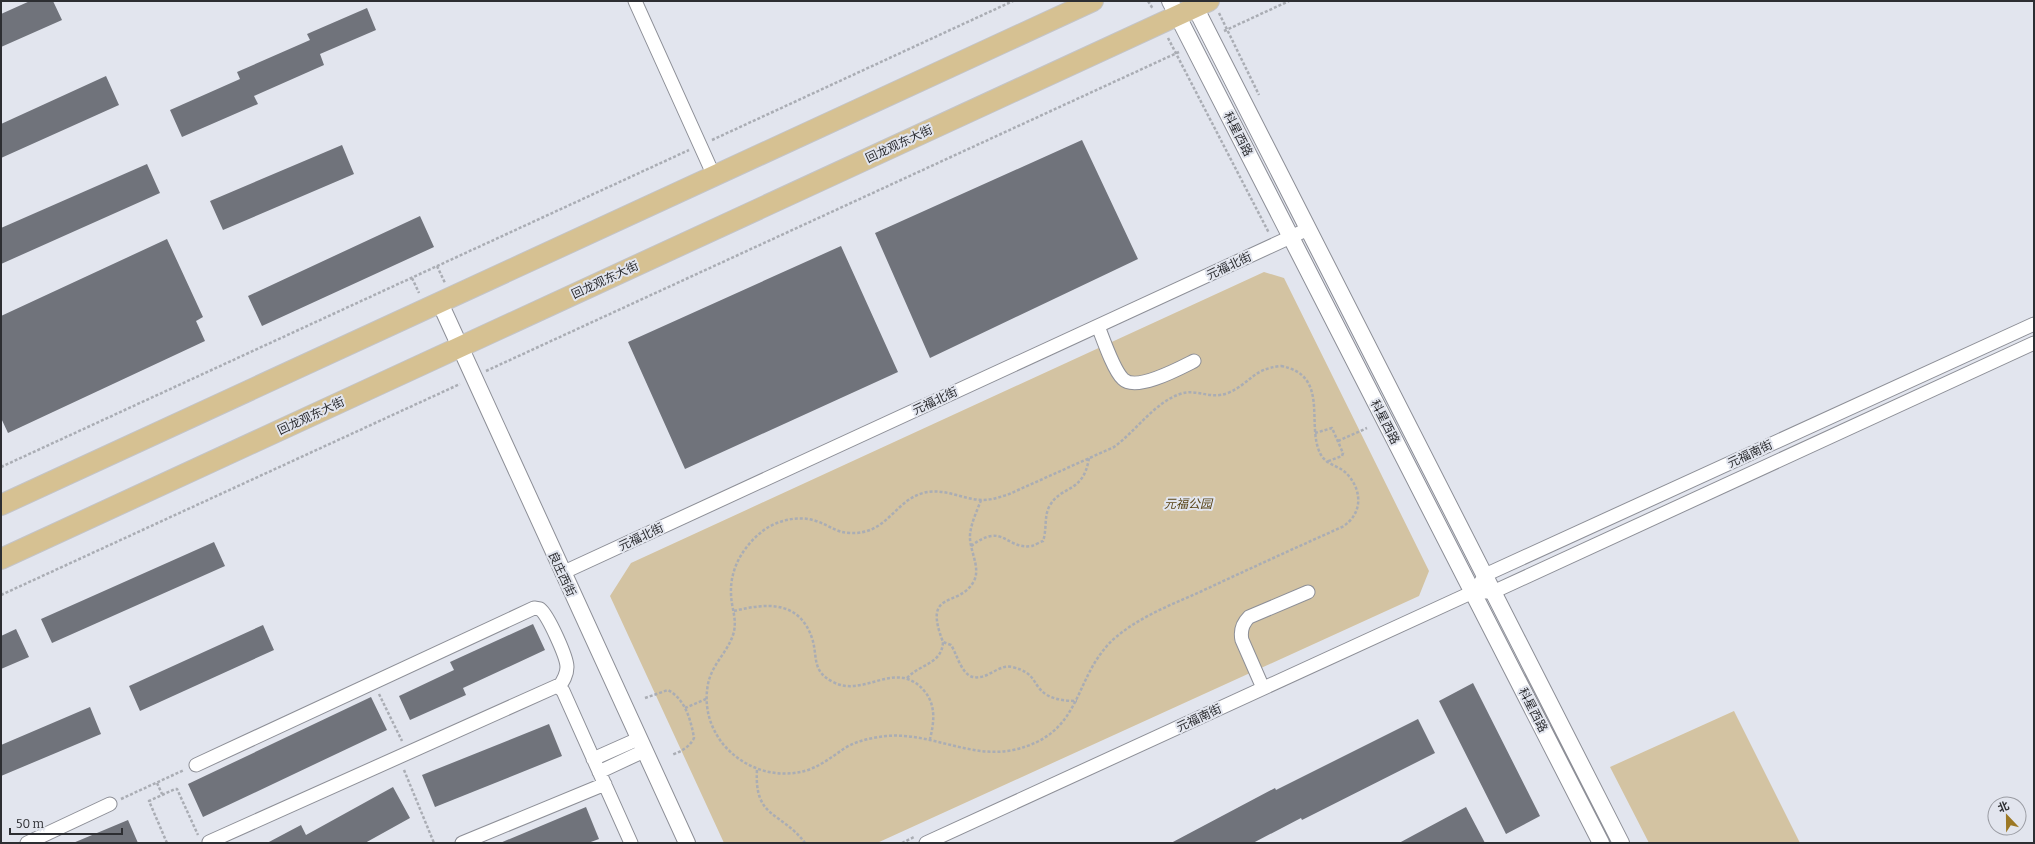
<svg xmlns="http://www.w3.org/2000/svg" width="2035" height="844" viewBox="0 0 2035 844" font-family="Bitter,'Noto Sans SC',serif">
	<rect width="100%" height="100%" fill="#e2e5ee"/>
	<path fill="#d3c3a2" d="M1264,272l20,6 145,293 -10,25 -542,247h-153l-114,-247 21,-33z
		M1734,711l66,132h-151l-39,-76z"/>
	<path fill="#70737b" d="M30,1h23l9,19 -61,27v-33z
		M367,8l9,22 -56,24 4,11 -70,31 4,8 -76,33 -12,-27 70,-31 -3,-7 73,-32 -3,-6z
		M106,76l13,29 -118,53v-34z
		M1082,140l56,119 -208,99 -55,-125z
		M342,145l12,29 -131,56 -13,-29z
		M147,164l13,29 -159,71v-36z
		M420,216l14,31 -172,79 -14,-30z
		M167,239l36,78 -7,4 9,20 -197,92 -7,-15v-102z
		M841,246l57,126 -213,97 -57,-127z
		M214,542l11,24 -173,77 -11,-24z
		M533,624l12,26 -82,38 3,7 -56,25 -11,-24 55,-26 -4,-8z
		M263,625l11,25 -134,61 -11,-25z
		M16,629l13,28 -28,12v-33z
		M1473,683l67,133 -34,18 -67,-133z
		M371,697l16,33 -184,87 -15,-33z
		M90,707l11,27 -100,42v-31z
		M1418,719l17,34 -133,67 -1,-2 -48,25h-82l104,-55 1,2z
		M549,724l13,32 -127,51 -13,-32z
		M393,787l17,31 -45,25h-98l34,-18 5,10z
		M586,807l13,32 -11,4h-88z
		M1466,807l19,36h-86z
		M128,820l10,23h-65z"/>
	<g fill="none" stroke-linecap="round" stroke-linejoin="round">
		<defs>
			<path id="minor" d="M635,1l79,175
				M1098,326c5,13 16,45 25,53 13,13 57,-11 71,-18
				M562,573l746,-344
				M1480,583l5,-8 549,-251
				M1263,688l-21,-48c-2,-9 0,-16 7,-23l59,-25
				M593,759l45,-20
				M196,765l338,-157 6,1c8,6 27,48 27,58 0,8 -4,14 -8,20
				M599,772l45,-21
				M209,842l348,-156 6,5 68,152
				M27,843l83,-39
				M462,843l143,-59
				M926,843l547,-251h20l541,-249"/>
			<path id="tertiary" d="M1170,1l431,842
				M1192,1l429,842
				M440,303l247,540"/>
			<path id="primary" d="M1,505l1092,-504
				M1,559l1208,-558"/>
		</defs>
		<use href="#minor" stroke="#8d8f97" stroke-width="15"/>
		<use href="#tertiary" stroke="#8d8f97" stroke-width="18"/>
		<use href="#primary" stroke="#c4c4c6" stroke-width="22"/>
		<path stroke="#aaadb4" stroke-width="2.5" stroke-dasharray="3 2" stroke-linecap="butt" d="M1148,1l5,8
			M1219,13l40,82
			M1224,31l65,-30
			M1168,38l101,195
			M712,140l301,-139
			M437,266l8,17
			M412,278l7,15
			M1281,366c49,9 25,58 39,87 6,13 20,12 28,22 15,17 14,40 -6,52 -47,21 -93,42 -140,64 -29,13 -61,25 -86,46 -45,39 -30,97 -103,113 -42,9 -83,-18 -127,-14 -14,2 -28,4 -41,12 -12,8 -23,17 -37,22 -54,17 -111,-29 -100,-86 4,-20 19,-31 25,-49 5,-15 -2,-27 -2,-42 -1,-25 13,-48 33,-63 14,-10 35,-15 52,-9 13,4 21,12 34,12 37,2 44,-32 73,-40 21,-6 40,7 60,7 9,0 16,-3 24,-5l107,-48c22,-16 40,-44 66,-53 17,-6 29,6 48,-1 23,-10 24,-24 53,-27z
			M486,371l693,-319
			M1315,433l17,-5 11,25 -1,3 -16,6
			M1338,441l29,-13
			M1,467l688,-317
			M981,500c-4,11 -10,23 -11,35 -1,15 11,32 4,46 -15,28 -52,7 -31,61l8,3c6,9 10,29 22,32 15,3 25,-13 39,-10 26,6 19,18 35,28 9,5 20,6 30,6
			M971,546c33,-25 34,4 61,0 3,-1 8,-4 11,-5 4,-11 1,-24 6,-34 12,-23 34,-12 40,-49
			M1,595l459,-211
			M734,611c32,-8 65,-11 78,27 6,18 -1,33 21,44 32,17 64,-26 93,11 10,14 8,30 4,46
			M907,678c13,-14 35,-14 36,-36
			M379,694l23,47
			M645,698l23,-8c17,9 23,30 26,48 -5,10 -13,13 -22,17
			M685,708l21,-9
			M404,770l30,73
			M757,770c-3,49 24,41 48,73
			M157,783l5,11
			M121,799l63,-29
			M167,843l-18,-42 26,-12h2l21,46
			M902,843l12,-6"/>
		<use href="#minor" stroke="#fff" stroke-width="13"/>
		<use href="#tertiary" stroke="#fff" stroke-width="16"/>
		<use href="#primary" stroke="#d6c192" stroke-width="20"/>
	</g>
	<g text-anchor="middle" stroke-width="4" stroke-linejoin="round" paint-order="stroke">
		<g font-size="12" fill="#2d2e32" stroke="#e2e5ee">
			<text transform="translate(1238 134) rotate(63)" y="4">科星西路</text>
			<text transform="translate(899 144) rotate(-25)" y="4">回龙观东大街</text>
			<text transform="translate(1229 266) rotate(-25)" y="4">元福北街</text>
			<text transform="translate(605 280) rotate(-25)" y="4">回龙观东大街</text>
			<text transform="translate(935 401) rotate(-25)" y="4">元福北街</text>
			<text transform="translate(311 416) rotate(-25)" y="4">回龙观东大街</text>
			<text transform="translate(1385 422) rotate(63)" y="4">科星西路</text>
			<text transform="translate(1750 454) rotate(-25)" y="4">元福南街</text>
			<text transform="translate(641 537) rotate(-25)" y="4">元福北街</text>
			<text transform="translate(562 574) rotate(65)" y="4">良庄西街</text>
			<text transform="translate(1533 710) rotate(63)" y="4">科星西路</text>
			<text transform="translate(1199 718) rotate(-25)" y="4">元福南街</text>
		</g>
		<g font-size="12" font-style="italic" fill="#584417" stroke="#e2e5ee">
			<text x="1188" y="508">元福公园</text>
		</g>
	</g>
	<rect width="2035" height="844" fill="none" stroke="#2d2e32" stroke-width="4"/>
	<g transform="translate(2007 816) rotate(338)"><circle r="19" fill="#e2e5ee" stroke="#9a9ca3"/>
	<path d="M0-3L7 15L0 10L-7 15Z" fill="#9c7824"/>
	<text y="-6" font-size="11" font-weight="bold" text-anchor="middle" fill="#2d2e32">北</text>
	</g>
	<path d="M10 828v6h112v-6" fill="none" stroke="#2d2e32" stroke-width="2"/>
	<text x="16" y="828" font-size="12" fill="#2d2e32" stroke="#e2e5ee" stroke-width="3" paint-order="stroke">50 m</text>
</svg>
